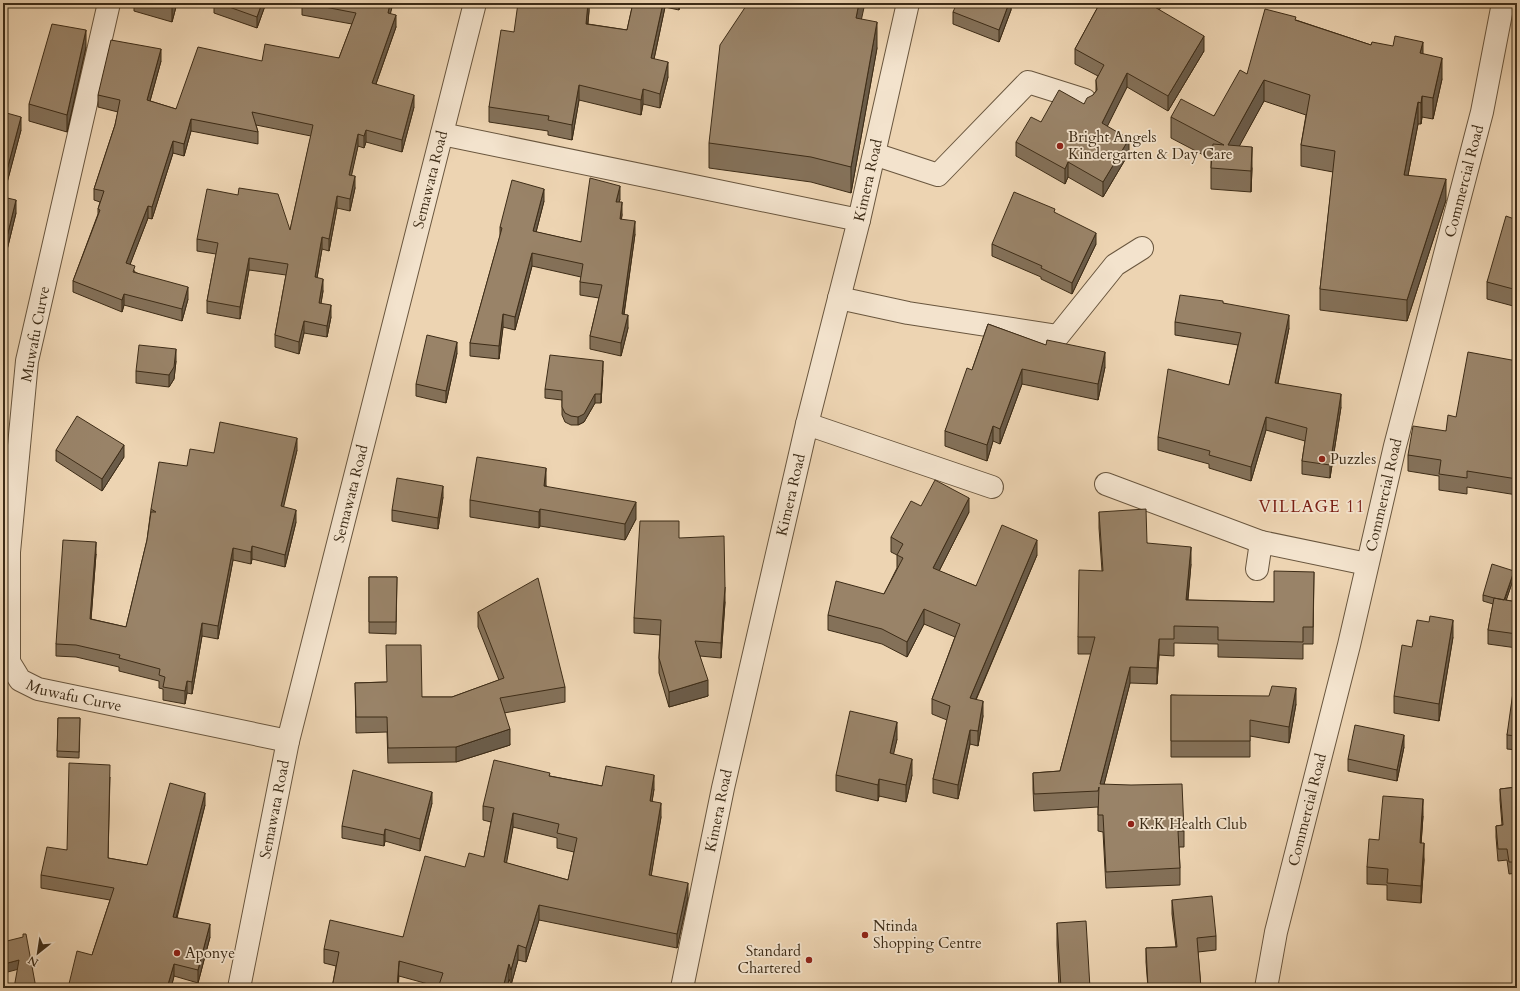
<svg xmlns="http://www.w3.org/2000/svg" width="1520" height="991" viewBox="0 0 1520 991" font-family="Cardo,serif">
	<rect width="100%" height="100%" fill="#edd4b2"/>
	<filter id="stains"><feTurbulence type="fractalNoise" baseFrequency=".005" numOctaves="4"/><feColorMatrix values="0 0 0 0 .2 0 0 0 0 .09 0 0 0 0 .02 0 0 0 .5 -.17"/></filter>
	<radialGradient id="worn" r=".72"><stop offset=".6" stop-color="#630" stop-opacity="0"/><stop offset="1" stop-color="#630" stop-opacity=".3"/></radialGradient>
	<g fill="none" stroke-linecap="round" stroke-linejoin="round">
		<defs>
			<g id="minor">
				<path id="s1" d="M109,3l-82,358 -18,191v110l11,18 18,9 250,52"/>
				<path d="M442,134l417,86"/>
				<path d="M874,154l64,21 90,-93 57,18"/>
				<path d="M839,298l69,15 150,23 57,-71 27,-17"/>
				<path d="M807,424l185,63"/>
				<path d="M1106,484l155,58"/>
				<path d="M1257,569l4,-27 106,22"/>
				<path id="s2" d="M239,988l49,-247 187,-738"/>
				<path id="s3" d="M682,988l41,-200 84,-364 52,-204 49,-217"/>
				<path id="s4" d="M1266,988l10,-56 73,-287 46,-199 87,-334 21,-109"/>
			</g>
		</defs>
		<use href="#minor" stroke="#69563e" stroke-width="24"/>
		<use href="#minor" stroke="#f3e3cd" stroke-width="22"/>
	</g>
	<path fill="#847159" stroke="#3d2c17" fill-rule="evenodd" d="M65,3h11v3z
		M134,3h43l-5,19 -38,-11z
		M214,3h52l-9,25 -43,-15z
		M302,3h91l-3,10 6,14 -20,57 38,23 -12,45 -36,-10 -2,6 -6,-2 -7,29 4,13 -5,23 -13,-3 -8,43 -7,-2 -5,29 6,13 -2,12 10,14 -4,20 -23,-4 -5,21 -24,-7v-12l11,-60 -37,-5 -9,49 -33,-6v-12l9,-47 -19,-3v-12l93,-9 21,-94 -55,-11 2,7v12l-67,-13 -7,25 -11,-3 -21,66 -4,-1 -18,46 5,8 53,27 -6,22 -58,-16 -2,7 -49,-20v-11l25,-67v-5l2,-7 -6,-2v-11l21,-64 3,-13 -20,-5v-12l63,-34 -11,40 26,8 86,-48 77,-3 13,-34 -50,-9z
		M589,3v8l-1,13 39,6 6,-27h47l-1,7 -14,-3 -11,52 14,18 -8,31 -17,-4 -2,11 -62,-15 -7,40 -24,-5v-4l-59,-9v-15l25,-75z
		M1011,3v7l-12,32 -46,-18v-12z
		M1100,3h63l-4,7 45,41 -36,60 -41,-24 -20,39 22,27 -26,44 -35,-20 -3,7 -49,-28v-14l25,-20 43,-18 9,-9 3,-4v-11l2,-4 -23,-12v-15z
		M861,19l16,29 -26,145 -40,-11 -102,-14v-25z
		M1296,20l75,25 52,9 19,25 -9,40 -11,-2 -1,7h-3l-10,51 38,25 -39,121 -87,-11v-21l13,-117 -32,-6v-21l5,-30 -42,-14 -25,45 13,22 -1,24 -40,-3v-30l-40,-21v-21l43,-1 33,-42z
		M86,47l-19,85 -38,-11v-17z
		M3,112l18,18 -18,67 13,16 -10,41h-3z
		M620,199l-1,3 3,13 -1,5 14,14 -11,81 4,13 -7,28 -31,-7v-13l9,-38 -19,-3v-13l1,-5 -49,-11 -17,64 -12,-3 -4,32 -29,-3v-13l30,-107v-9l44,-26 -8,31 45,10z
		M1055,213l41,31 -24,50 -31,-15v-2l-49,-21v-12z
		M1517,220v87l-30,-8v-17z
		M1223,303l66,25 -11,56 63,23 -11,71 -28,-4v-13l3,-20 -39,-11 -15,51 -42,-13v-4l-51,-14v-13l71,-52 9,-40 -63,-10v-13z
		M988,324l117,43 -7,33 -76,-16 -22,60 -7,-3 -6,20 -42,-15v-15l27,-61z
		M457,353l-11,50 -30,-7v-12z
		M176,361l-2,18 -5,8 -33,-4v-12z
		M1517,361v134l-50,-8v7l-28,-4v-14l-31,-5v-16l38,-24 10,-14z
		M603,370l-2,33h-6l-11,19 -6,3h-7l-6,-3 -3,-7v-15l-17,-2v-9z
		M56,450l68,7 -22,34 -46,-30z
		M297,450l-14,57 13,15 -11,45 -33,-8 -1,5 -18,-4 -15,79 -16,-3 -10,58 -5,-1 -2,11 -22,-4v-11l-4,-1v-7l-40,-10v-4l-43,-10 -20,-1v-12l40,-90 -5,65 35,8 21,-87 4,-31 36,-43 27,-13z
		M546,485v2l90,32 -11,21 -85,-14 -1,2 -69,-11v-17z
		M443,497l-5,32 -46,-8v-11z
		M921,506l48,6 -30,59 37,15 61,-31 -61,145 7,16 -5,30 -8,-2 -12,55 -25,-6v-14l14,-59 -15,-6v-15l23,-62 -31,-13 -17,33 -25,-13 -54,-14v-15l56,-21 13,-26v-13l-6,-3v-15z
		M1099,512l48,31 44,21 -3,36 86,2 40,-30 -1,72h-10v15l-85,-2v-13l-44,-1v13l-15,-1 -2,29 -27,-1 -26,101 80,47v16h-5l1,21v17l-74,3 -3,-56 -5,-1v-24l-64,4 -1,-22v-16l27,-2 31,-117h-13v-17l24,-66 -3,-43z
		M679,538l46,64 -4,56 -21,-2 8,40 -39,11 -10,-34v-15l1,-23 -26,-2v-15z
		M369,577h28l-1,57 -27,-1z
		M1514,577l-8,23 11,2v46l-29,-4v-14l5,-26 -10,-3v-6z
		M478,612l87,75v15l-61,11 6,32 -54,17 -68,1 -1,-31 -31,1 -1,-50 31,-1 36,15h30l47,-17 -21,-53z
		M1453,637l-14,84 -45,-8v-17z
		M1517,693v57l-10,-1v-14z
		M1171,695l125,9 -7,39 -39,-7v21h-79z
		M58,718h22l-1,40 -22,-1z
		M897,739l-4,15 19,21 -6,27 -27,-6 -1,5 -42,-10v-16z
		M1404,747l-7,34 -49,-10v-12z
		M550,776l52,10 52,3 -2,12 9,16 -10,58 37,22 -11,51 -138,-28 -13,42 -8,-2 -7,25 -2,-6 -2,9h-68v-1l-40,-11 -1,12h-66l4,-22 -12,-3v-14l79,-12 62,-70 19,-10 7,-35 -8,-2v-14zM513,827l44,11v10l17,4 -6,28 -62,-17z
		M110,777l-2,81 39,7 58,-60 -28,113 33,19 -12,46 -24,-7 -3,12h-103l24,-33 18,-55 -69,-12v-13l26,-25z
		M1517,787v86l-8,1 -2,-14 -9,1 -2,-24v-11l6,-1 -2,-25v-11z
		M432,803l-12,48 -35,-10 -1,5 -42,-8v-12z
		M1423,816l-2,27 3,17 -3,43 -34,-3v-15l-20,-1v-17l12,-27z
		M1172,900l44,36v14l-18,2 3,36h-53l-2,-26v-14l30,-1 -4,-33z
		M1057,923l33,65h-31l-2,-43z"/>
	<path fill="#6b5c49" stroke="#3d2c17" d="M173,3h4l-5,19v-15z
		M262,3h4l-9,25v-11z
		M390,3h3l-5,21v-11z
		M588,3h1v8l-3,27v-14z
		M663,3h2v4l-14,66v-15z
		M679,3h1l-1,7z
		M859,3h6l-9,41v-26z
		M1009,3h2v7l-12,32v-12z
		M1155,3h8l-10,18v-15z
		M396,15v12l-24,68v-12z
		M877,22v26l-26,145v-26z
		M86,30v17l-19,85v-17z
		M1204,36v15l-36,60v-15z
		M1423,42v21l-3,-10z
		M161,49v12l-14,51v-12z
		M1442,58v21l-9,40v-21z
		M668,62v15l-8,31v-14z
		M1127,73v14l-25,50v-14z
		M1264,80v21l-36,66v-22z
		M579,85v15l-7,40v-15z
		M643,89v15l-2,11v-15z
		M414,95v12l-12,45v-12z
		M1422,96v21l-1,7v-21z
		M1418,102v22l-14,72v-21z
		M21,117v13l-18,68v-13z
		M191,119v12l-7,25v-12z
		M366,130v12l-2,6v-12z
		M358,134v12l-9,41v-12z
		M1129,139v14l-26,44v-15z
		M173,141v12l-21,66v-12z
		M1252,147v21l-1,24v-21z
		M1068,162v15l-3,7v-15z
		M355,176v12l-5,23v-12z
		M1446,179v21l-39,121v-21z
		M620,186v13l-4,15v-12z
		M544,189v12l-11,43v-13z
		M337,196v12l-8,43v-12z
		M16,200v13l-10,41v-13z
		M622,202v13l-2,17v-13z
		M148,206v12l-22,57v-12z
		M635,221v13l-13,93v-13z
		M1096,233v11l-24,50v-11z
		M322,237v12l-7,40v-12z
		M532,253v13l-17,64v-13z
		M249,258v12l-9,49v-12z
		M323,279v12l-4,24v-12z
		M188,287v12l-6,22v-12z
		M124,294v11l-2,7v-12z
		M331,305v12l-4,20v-11z
		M503,314v13l-4,32v-13z
		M628,315v13l-7,28v-13z
		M1289,315v13l-14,69v-14z
		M304,321v12l-5,21v-12z
		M457,342v11l-11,50v-12z
		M176,349v12l-2,18 -5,8v-12z
		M1105,352v15l-7,33v-16z
		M603,361v9l-2,33v-9z
		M1022,369v15l-22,60v-15z
		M595,394v9l-11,19 -6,3v-8z
		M1341,394v13l-11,71v-13z
		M1266,417v13l-15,51v-14z
		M993,426v15l-6,20v-16z
		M297,438v12l-16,68v-12z
		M124,445v12l-22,34v-12z
		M546,468v17l-2,18v-17z
		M443,486v11l-5,32v-11z
		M969,498v14l-36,71v-15z
		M636,502v17l-11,21v-16z
		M540,509v17l-1,2v-16z
		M296,510v12l-11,45v-12z
		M1037,540v15l-67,158v-15z
		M96,542v12l-6,78v-13z
		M252,546v13l-1,5v-12z
		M1191,547v17l-5,52v-16z
		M233,548v12l-15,79v-13z
		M1514,571v6l-10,30v-5z
		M725,587v15l-4,56v-15z
		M924,609v15l-17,33v-15z
		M1453,620v17l-14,84v-17z
		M202,623v13l-10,58v-12z
		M1159,639v16l-2,29v-16z
		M1130,667v16l-30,117v-16z
		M708,680v16l-39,11v-15z
		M187,681v12l-2,11v-13z
		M1296,688v16l-7,39v-16z
		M983,701v15l-5,30v-15z
		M897,722v17l-7,31v-17z
		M510,729v16l-54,17v-15z
		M970,730v14l-12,55v-14z
		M1404,735v12l-7,34v-11z
		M912,759v16l-6,27v-17z
		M654,775v14l-4,26v-14z
		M879,779v17l-1,5v-16z
		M432,792v11l-12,48v-12z
		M205,793v12l-32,125v-13z
		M1423,799v17l-3,43v-16z
		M661,803v14l-12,72v-14z
		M513,813v14l-9,50v-15z
		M385,829v12l-1,5v-11z
		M1424,843v17l-3,43v-17z
		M688,883v14l-11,51v-14z
		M539,905v15l-13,42v-14z
		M210,924v13l-12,46v-13z
		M518,945v15l-7,25v-15z
		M19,960v9l-15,4v-9z
		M399,961l-1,27h-1z
		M174,964v12l-3,12h-4z
		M509,964v15l-2,9h-4z"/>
	<path fill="#998368" stroke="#3d2c17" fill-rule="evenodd" d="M159,3h14l-1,4z
		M218,3h44l-5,14z
		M304,3h86l-2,10 8,2 -24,68 42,12 -12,45 -36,-10 -2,6 -6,-2 -9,41 6,1 -5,23 -13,-3 -8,43 -7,-2 -7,40 8,2 -4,24 12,2 -4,21 -23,-5 -5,21 -24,-7 13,-71 -39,-6 -9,49 -33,-6 11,-58 -21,-4 10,-50 31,6 1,-7 39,6 12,36 23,-105 -61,-13 6,20 -67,-13 -7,25 -11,-3 -21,66 -4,-1 -22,57 9,3 -2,6 55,15 -6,22 -58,-15 -2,6 -49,-19 27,-71 -2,-1 6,-18 -10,-2 21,-64 5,-25 -22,-5 13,-55 50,9 -14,51 29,9 22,-62 64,14 3,-17 74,14 17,-45z
		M518,3h70l-2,21 41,6 6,-27h30l-12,55 17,4 -8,32 -17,-5 -2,11 -62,-15 -7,40 -24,-5 1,-4 -60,-9 12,-77 13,2z
		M748,3h111l-3,15 21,4 -26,145 -40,-10 -102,-14 11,-98z
		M957,3h52l-10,27 -46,-18z
		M1100,3h55l-2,3 51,30 -36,60 -41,-23 -25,50 27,16 -26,43 -35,-20 -3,7 -49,-27 15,-25 10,5 18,-32 25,14 3,-6 6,-3 4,-5 -1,-10 8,-15 -29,-16z
		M1265,9l31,8 -1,3 76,25 1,-3 21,4 2,-10 28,6 -3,11 22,5 -9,40 -11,-2 -1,7 -3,-1 -14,73 42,4 -39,121 -87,-11 15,-138 -34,-6 9,-50 -46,-15 -36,65 24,2 -1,24 -40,-3 2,-24 11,1 -53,-28 10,-18 33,17 26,-46 7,4z
		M52,24l34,6 -19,85 -38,-11z
		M3,112l18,5 -18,68z
		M590,178l30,8 -4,16h6l-2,17 15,2 -13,93 6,1 -7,28 -31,-7 12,-51 -22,-3 3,-18 -51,-11 -17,64 -12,-3 -4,32 -29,-3 32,-115 -2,-1 12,-47 32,9 -11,42 48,11z
		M1014,192l41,17 -1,3 42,21 -24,50 -31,-15 1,-2 -50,-22z
		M3,197l13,3 -10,41h-3z
		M1506,216l11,4v70l-30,-8z
		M1180,295l43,6v2l66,12 -14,68 66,11 -11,71 -28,-4 5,-33 -41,-11 -15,50 -42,-12 1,-4 -52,-14 10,-68 61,16 12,-52 -66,-11z
		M988,324l58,21 1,-5 58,12 -7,32 -76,-15 -22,60 -7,-3 -6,19 -42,-14 22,-63 5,2z
		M427,335l30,7 -11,49 -30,-7z
		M139,345l37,4 -2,18 -5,8 -33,-4z
		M1468,352l49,9v118l-50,-8v7l-28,-4 2,-14 -33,-5 5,-29 33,5 2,-16 8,2z
		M550,355l53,6 -2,33h-6l-11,20 -6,3 -7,-1 -6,-3 -3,-6v-16l-17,-2z
		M77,416l47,29 -22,34 -46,-29z
		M220,422l77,16 -16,68 15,4 -11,45 -33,-9 -1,6 -18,-4 -15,78 -16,-3 -10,59 -5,-1 -2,10 -22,-4 2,-10 -6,-2 1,-6 -41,-11 1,-3 -44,-10 -20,-1 7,-104 33,2 -6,77 36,8 21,-87 4,-28h5l-5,-3 8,-47 28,4 3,-17 24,4z
		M477,457l69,11 -2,18 92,16 -11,22 -85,-15 -1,3 -69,-12z
		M397,478l46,8 -5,32 -46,-8z
		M935,480l34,18 -36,70 43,18 26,-61 35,15 -67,158 13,3 -5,30 -8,-1 -12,55 -25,-6 17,-73 -18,-7 28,-75 -36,-15 -17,33 -25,-13 -54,-14 8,-34 48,13 19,-36 -6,-3 6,-11 -12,-7 20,-36 10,5z
		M1146,509l1,34 44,4 -5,53 88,2v-31l40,1 -1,55h-10v15l-85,-2v-13l-44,-1v13h-15l-2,29 -27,-1 -30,117 31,1 51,-1 2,47h-6l2,37 -74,4 -3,-57h-5l1,-28 -1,4 -64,3 -1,-21 27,-2 35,-134h-17l1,-67 24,1 -4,-59z
		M640,521h39v17l45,-2 1,51 -4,56 -26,-2 13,39 -39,12 -10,-34 2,-38 -27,-2z
		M1492,564l22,7 -10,29 -10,-2 -11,-3z
		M369,577h28l-1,45h-27z
		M538,578l27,109 -65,11 10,31 -54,18 -68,1 -1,-31h-31l-1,-34 32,-1 -1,-37h35l1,52h30l52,-19 -26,-66z
		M1494,598l23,4v32l-29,-4z
		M1430,616l23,4 -14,84 -45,-8 8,-51 10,2 5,-27 12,2z
		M1272,686l24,2 -7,39 -39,-7v21h-79v-46l98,1z
		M1513,692l4,1v43l-10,-1z
		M850,711l47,11 -7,31 22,6 -6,26 -27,-6 -1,6 -42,-10z
		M58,718h22l-1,34 -22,-1z
		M1355,725l49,10 -7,35 -49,-11z
		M494,760l56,13 -1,3 53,10 4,-20 48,9 -4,26 11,2 -12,72 39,8 -11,51 -138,-29 -13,43 -8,-3 -7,25 -2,-6 -6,24h-53l-11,-3 4,-12 -44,-12 -2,27h-65l7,-36 -15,-3 6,-29 73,17 22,-81 40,11 4,-14 15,4 10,-49 -11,-2zM513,813l46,11 -2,9 20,5 -9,42 -64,-18z
		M69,763l41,2 -2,93 39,7 23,-82 35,10 -32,124 37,7 -12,46 -24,-6 -7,24h-99l9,-37 15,4 22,-67 -73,-13 6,-28 20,3z
		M353,770l79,22 -12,47 -35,-10 -1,6 -42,-9z
		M1517,787v75h-8l-2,-13h-9l-2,-23 7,-1 -3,-36z
		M1383,796l40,3 -3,44h4l-3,43 -34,-3 1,-14 -21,-2 2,-28 10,1z
		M1212,896l4,40 -19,2 4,50h-53l-2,-40 31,-1 -5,-47z
		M1086,921l4,67h-29l-4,-65z
		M23,934h3l10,54h-22l5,-28 -15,4 -1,-2v-20l20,-5z"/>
	<g fill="#8f2418" stroke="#f3e3cd" stroke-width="1.5">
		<circle cx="1060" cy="146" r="4"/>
		<circle cx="1322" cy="459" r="4"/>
		<circle cx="1131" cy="824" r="4"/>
		<circle cx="865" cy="935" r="4"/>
		<circle cx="177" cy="953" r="4"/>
		<circle cx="809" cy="960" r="4"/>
	</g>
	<g text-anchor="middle" stroke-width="3.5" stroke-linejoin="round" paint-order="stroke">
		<g font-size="15" fill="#3d2c17" stroke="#f3e3cd" text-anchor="start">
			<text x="1068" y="142">Bright Angels<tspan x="1068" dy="17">Kindergarten &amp; Day Care</tspan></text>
			<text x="1330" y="464">Puzzles</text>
			<text x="1139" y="829">K.K Health Club</text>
			<text x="873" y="931">Ntinda<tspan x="873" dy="17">Shopping Centre</tspan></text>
			<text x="801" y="956" text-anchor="end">Standard<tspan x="801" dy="17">Chartered</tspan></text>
			<text x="185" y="958">Aponye</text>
		</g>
		<g font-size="15" fill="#3d2c17" stroke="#f3e3cd">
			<text dy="5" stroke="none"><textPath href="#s2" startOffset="831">Semawata Road</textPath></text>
			<text dy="5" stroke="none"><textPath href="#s3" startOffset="829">Kimera Road</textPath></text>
			<text dy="5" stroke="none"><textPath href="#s4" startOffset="831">Commercial Road</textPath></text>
			<text transform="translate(35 334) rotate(-79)" y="5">Muwafu Curve</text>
			<text dy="5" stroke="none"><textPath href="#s2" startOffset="507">Semawata Road</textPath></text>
			<text dy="5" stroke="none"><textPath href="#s3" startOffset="505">Kimera Road</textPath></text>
			<text dy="5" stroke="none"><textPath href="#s4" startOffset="507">Commercial Road</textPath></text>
			<text dy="5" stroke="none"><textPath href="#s1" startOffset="747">Muwafu Curve</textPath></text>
			<text dy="5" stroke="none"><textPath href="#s2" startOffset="182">Semawata Road</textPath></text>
			<text dy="5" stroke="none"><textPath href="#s3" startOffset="181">Kimera Road</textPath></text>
			<text dy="5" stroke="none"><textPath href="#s4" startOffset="183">Commercial Road</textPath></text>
		</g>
		<g font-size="17" letter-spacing="1" fill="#7a1f14" stroke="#f3e3cd">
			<text x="1312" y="512">VILLAGE 11</text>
		</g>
	</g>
	<rect width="1520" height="991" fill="none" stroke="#edd4b2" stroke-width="16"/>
	<rect x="4" y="4" width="1512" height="983" fill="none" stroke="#3d2c17" stroke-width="2"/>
	<rect x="8" y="8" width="1504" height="975" fill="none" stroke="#3d2c17"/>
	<g transform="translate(38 953) rotate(210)" stroke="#f3e3cd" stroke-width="3" paint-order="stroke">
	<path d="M0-3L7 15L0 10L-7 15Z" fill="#3d2c17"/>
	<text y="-6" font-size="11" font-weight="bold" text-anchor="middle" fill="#3d2c17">N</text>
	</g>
	<rect width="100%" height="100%" filter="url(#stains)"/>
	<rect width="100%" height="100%" fill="url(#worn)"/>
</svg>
